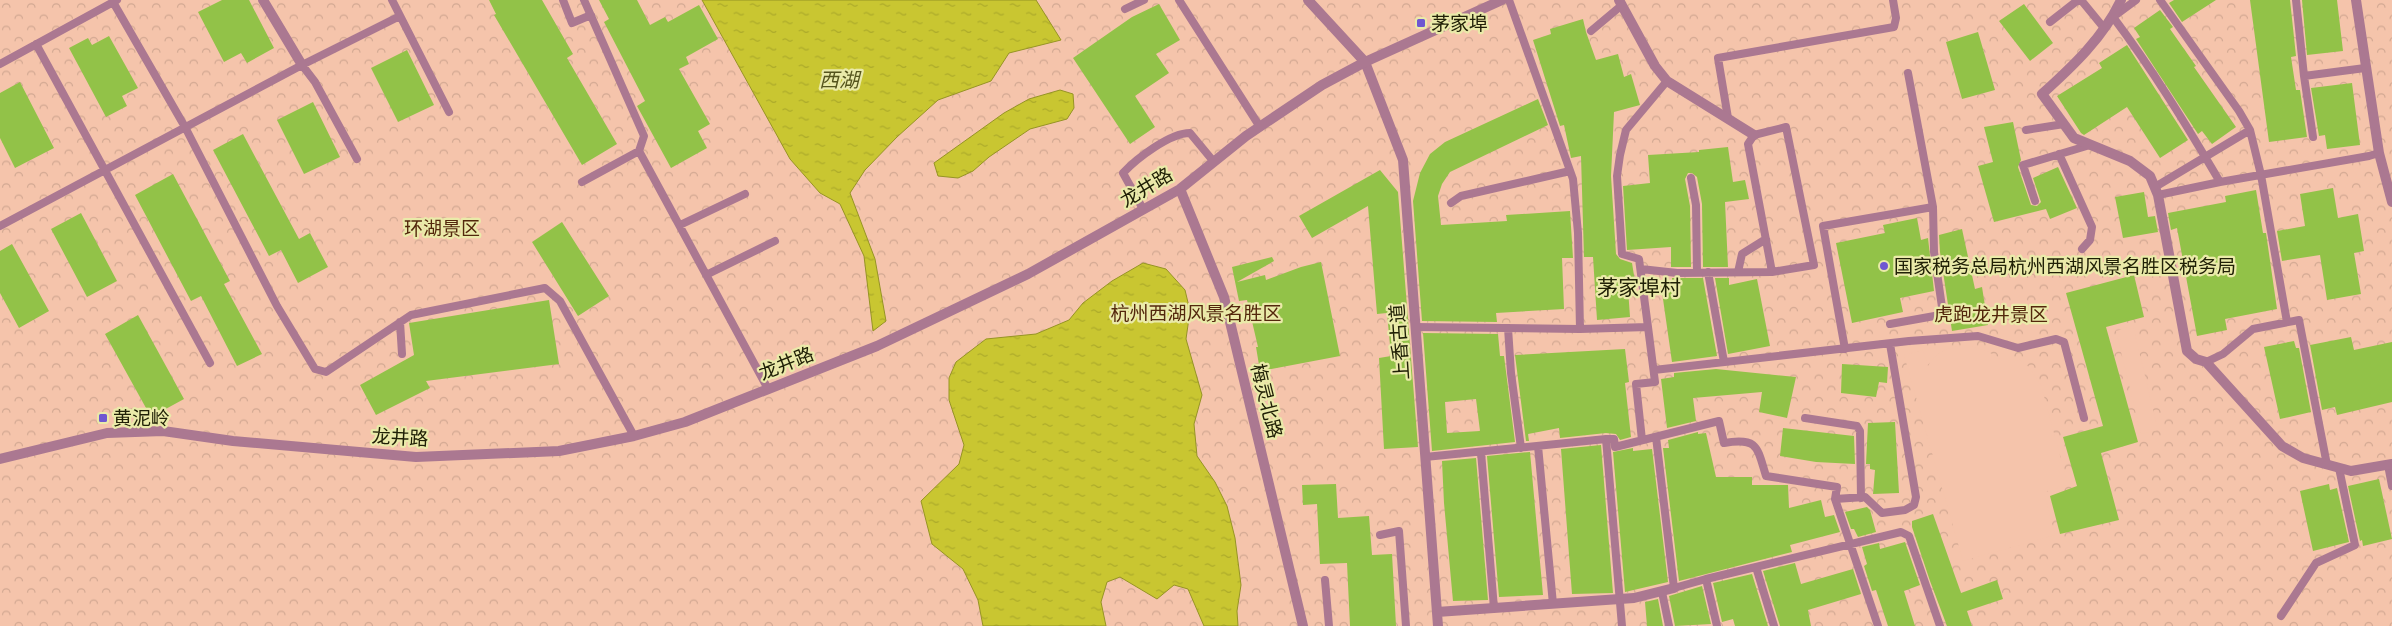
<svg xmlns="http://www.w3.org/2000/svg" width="2392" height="626" viewBox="0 0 2392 626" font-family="Signika,'Noto Sans SC',sans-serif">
	<defs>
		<pattern id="park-crowns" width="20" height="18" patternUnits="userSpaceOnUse" patternTransform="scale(1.25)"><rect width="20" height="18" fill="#f5c4ab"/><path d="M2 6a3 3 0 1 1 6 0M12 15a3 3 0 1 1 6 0" fill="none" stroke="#d2a892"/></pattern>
		<pattern id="water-ripples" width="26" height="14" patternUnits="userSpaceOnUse" patternTransform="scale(1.25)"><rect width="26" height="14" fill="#c9c631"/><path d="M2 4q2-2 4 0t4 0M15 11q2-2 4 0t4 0" fill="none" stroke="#acaa2a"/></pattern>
	</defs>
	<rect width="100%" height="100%" fill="#eaeaa9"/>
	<path fill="url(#park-crowns)" d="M0,0h2392v626h-2392z"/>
	<path fill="#f5c4ab" d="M2133,326l25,104 -17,4 -25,-103z
		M1960,346h12l15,5 13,8h18l11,8 12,18 27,100 -24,7 11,43 -92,26 -59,-206 19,-5 5,16c7,-13 17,-18 32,-20z"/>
	<path fill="url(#water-ripples)" stroke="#969424" d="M702,0h334l25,40 -52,13 -18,28 -53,19 -41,37 -32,33 -15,23 25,66 11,62 -13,10 -9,-75 -24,-52 -20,-11 -30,-34z
		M1060,90l13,4 1,14 -7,11 -37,10 -41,28 -16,14 -15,7 -20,-2 -4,-13 70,-50 25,-14z
		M1143,263l23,6 19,21 5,21 -4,28 16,56 -8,29 3,32 18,26 12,24 8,32 6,47 -4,26 1,15h-34l-16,-37 -14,-4 -17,14 -37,-22 -13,5 -6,20 5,24h-123l-5,-26 -15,-31 -31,-25 -11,-43 38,-37 5,-19 -15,-45v-22l7,-16 30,-23 50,-5 33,-14 14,-17 29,-22z"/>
	<path fill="#92c248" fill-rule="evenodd" d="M222,0h27l25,48 -27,15 -6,-10 -17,9 -26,-50z
		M489,0h53l31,54 -6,4 50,86 -35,21 -88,-150 2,-1z
		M599,0h38l13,25 15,-8 3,5 31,-17 19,34 -32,18 3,7 -10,5 31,55 -12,7 9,17 -36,20 -34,-62 8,-5 -41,-79 5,-3z
		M2174,0h42l-34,22 -13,-19z
		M2250,0h40l6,56 -5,1 5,33h4l7,47 -38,5z
		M2302,0h35l6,51 -36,4z
		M1159,4l21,36 -24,14 13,19 -34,23 20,31 -25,17 -57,-86 59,-41z
		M2024,4l29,39 -23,18 -31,-40z
		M2160,10l13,17 -3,2 26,37 -2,1 42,60 -24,17 -10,-13 -4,3 -62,-95 4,-2 -6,-9z
		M1583,19l3,13 10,28 22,-6 6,23 7,-3 9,31 -26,7 -3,64 5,78 4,5 12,4 4,25 -8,1 2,28 -33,3 -4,-63h-9l-3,-101 -10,2 -7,-33 -4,1 -27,-86 18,-6 -1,-5z
		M1978,32l17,58 -33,9 -16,-57z
		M109,36l29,52 -16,8 5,10 -21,11 -37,-69 19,-10 4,7z
		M2127,45l61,95 -28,18 -33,-51 -43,28 -3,-2 -24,-37 45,-28 -3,-5z
		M407,50l27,55 -36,17 -27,-54z
		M20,82l34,66 -39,20 -15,-30v-45z
		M2352,83l8,62 -33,4 -2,-14 -6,1 -8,-48z
		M1538,99l10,26 -98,47 -8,12 -4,12 3,29 66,-4 -1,-6 64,-4 3,47h-11l2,51 -68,4 1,9 -75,-1 -9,-120 7,-28 10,-19 15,-12z
		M313,102l27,55 -36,17 -27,-54z
		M2013,122l8,38 -3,7 13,38 6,1 4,-4 -8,-24 25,-11 19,41 -27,11 -4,-10 -52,13 -16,-56 15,-4 -9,-35z
		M243,134l56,105 11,-6 18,34 -30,16 -17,-33 -12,6 -56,-106z
		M1728,147l5,35 12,-2 4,19 -24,3 3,65h-25l-1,-63 -5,-27 -5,-4h-4l-3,6 5,27 1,61h-20v-20l-44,3 -4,-64 27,-3 -2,-28 51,-3v-2z
		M1380,170l18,22 20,255 -34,2 -5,-91 12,-2 -4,-43 -10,1 -9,-108 -56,32 -13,-22z
		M173,174l57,107 -6,3 38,70 -25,12 -36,-70 -10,5 -56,-106z
		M2333,188l5,30 20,-4 6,37 -10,2 7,41 -34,6 -7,-45 -38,6 -5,-30 28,-5 -5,-32z
		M2256,190l7,43h3l11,76 -52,10 2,11 -30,6 -20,-108 -6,2 -3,-17 58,-11 -1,-6z
		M2144,192l4,25 7,-1 3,16 -35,6 -8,-41z
		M81,213l36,68 -30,16 -36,-68z
		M1917,218l4,22 7,-2 6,53 -34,7 3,14 -51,11 -16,-80 49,-10 -2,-8z
		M562,222l47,74 -31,20 -46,-74z
		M1962,229l13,60 7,-2 6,38 -36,6 -12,-79 -1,-17z
		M12,244l37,67 -30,17 -19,-35v-42z
		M1272,257l2,4 -37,21 28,-7 1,5 35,-13 20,-5 19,94 -80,15 -4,-24h2l-11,-47 -8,1 -7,-34z
		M2134,275l10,42 -38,10 32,115 -37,11 18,67 -59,14 -10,-38 27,-10 -14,-49 40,-11 -37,-133z
		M1672,278h31l14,78 -45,6 -11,-77 11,-1z
		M1715,278h14v7l28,-6 13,67 -42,8z
		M549,300l10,64 -133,17 4,7 -54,27 -16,-30 54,-30 -5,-32z
		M138,315l46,84 -33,18 -46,-83z
		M1423,333l75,1 2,22h4l11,86 -83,9zM1476,399l4,32 -33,2 -2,-31z
		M2351,337l3,13 38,-8v60l-55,13 -2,-8 -13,3 -12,-65z
		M2294,341l2,7h3l12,64 -31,7 -16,-72z
		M1625,349l4,33 -4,1 6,54 -11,3 -4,-6 -10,-1 -46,5 -1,-10 -31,6 1,7h-3l-11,-86z
		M1842,364l46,3 -1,16 -8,-1 -3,15 -35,-4z
		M1716,369l80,8 -9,41 -28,-6 3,-20 -69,6 3,23 -29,7 -6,-49 13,-2v-4z
		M1895,422l4,71 -26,1 2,-24 -5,-1v-5h-4l2,-41z
		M1783,428l71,8 1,28 -39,-2 -36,-6z
		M1698,432v2l8,-1 10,44h36v8h36l1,23 32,-8 4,17 9,-2 6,17 -50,13 2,7 -113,29 -16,-133h6l-1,-8z
		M1601,445l12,148 -41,1 -11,-145z
		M1633,448v3l19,-2 16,133 -43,10 -12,-140z
		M1530,452l13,143 -44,2 -12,-141z
		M1476,458l12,142 -35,1 -9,-98 -2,-42z
		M2379,479l13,60 -29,7 -1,-6 -2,1 -12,-55z
		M1336,484l2,34 31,-2 3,39 20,-1 4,72h-46l-3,-63 -27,1 -3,-60 -14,1 -1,-20z
		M2329,484l1,6 7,-2 12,54 -36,9 -13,-60z
		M1867,507l3,3 6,22 -18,5 -4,-8h-3l-6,-17z
		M1933,514l28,79 36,-13 6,19 -36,12 5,15h-25l-17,-45 -18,-54v-6z
		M1905,542l15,43 -16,6 11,35h-27l-12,-36 -4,1 -8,-25 3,-2 -5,-17 17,-4 1,6z
		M1795,563l6,21 52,-15 8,25 -53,16 3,16h-31l-17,-55z
		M1752,574l16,52h-33l-2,-7 -11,3 -9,-39z
		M1702,586l9,38 -36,2 -6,-30z
		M1658,599l5,27h-16l-2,-24z"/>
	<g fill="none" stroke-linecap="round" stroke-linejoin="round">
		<path stroke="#ab7891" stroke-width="8" d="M392,0l57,112
			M563,0l9,23 19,-8
			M584,0l60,136 -5,15
			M1179,0l81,127
			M1509,0l64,179 5,54 2,96
			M2081,0l23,28
			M2136,0l-23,17c40,53 74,109 107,165l149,-26 10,-3
			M2160,0l79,111 11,19 11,45 26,147
			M2296,0l8,76 9,61
			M113,2l72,125 92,179 38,63 11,3 85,-57 134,-27 15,13 74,135
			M1125,9l19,-9
			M2050,22l28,-22
			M1591,31l31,-26
			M36,44l174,319
			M0,64l117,-64
			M302,65l13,17 42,77
			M2304,76l61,-8
			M1728,118l-10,-60 176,-31 2,-9 -3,-18
			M1786,127l28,138 -42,7 -24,-128 6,-9z
			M2026,130l38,-6
			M2059,154l33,73 -2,13 -8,9
			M1691,178l5,27 1,67
			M582,182l57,-31 129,238
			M2155,187l95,-57
			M2158,195l62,-13
			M2035,201l-12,-36 67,-20
			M1451,203l10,-7 109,-25
			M1143,209l-20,-36c14,-15 47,-40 67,-40l24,29
			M680,225l65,-31
			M0,226l302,-161 98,-49
			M1641,269l36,4 95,-1
			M1708,272l16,90
			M1738,272l4,-18 24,-15
			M706,275l69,-34
			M400,322l2,32
			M1890,324l50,-9 2,-8 -8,-55 -1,-45 -25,-134
			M1415,327l165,2 68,-2 7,55 -19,2 6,56
			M1648,327l-9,-68 -17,-5 -5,-78 3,-21 6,-25 41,-49
			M1508,328l3,45 10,75
			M1845,349l-22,-123 110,-19
			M2206,362l17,-8 30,-25 46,-9 28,145
			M1654,370l255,-29 69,-5 40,12 38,-9 8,3 20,76
			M1805,418l52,8 3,5 1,67
			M1656,437l18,151 32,-9 195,-47 8,4 31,90
			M1606,439l16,187
			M1538,446l15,158
			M1481,452l13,156
			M1425,457l181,-18h8l1,8 104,-26 5,22c34,-6 33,4 42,33l71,11 -2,12 43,127
			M2388,465l4,21
			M1835,499l30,-2 17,16 23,-3 9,-5 2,-8 -26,-153
			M1380,535l19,-4 7,95
			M1756,567l18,59
			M1706,579l11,47
			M1325,580l4,46
			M1662,592l7,34
			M2281,616l35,-53 39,-18 -16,-77"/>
		<path stroke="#ab7891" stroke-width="10" d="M263,0l39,65
			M1308,0l57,62 38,98 35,466
			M1619,0l36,66 12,15 87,54
			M2121,0c-17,37 -49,67 -79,94l32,44 56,23 20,15 8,19 29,156 9,8 10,3 76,84 21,12 48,13 41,-7
			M2356,0l23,153 13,49
			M1437,612l197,-14 40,-10"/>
		<path stroke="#ab7891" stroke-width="10" d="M1180,189l44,108 79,329
			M0,459l107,-26 56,-2 70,10 183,16 143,-6 75,-15 51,-14 192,-76 151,-72 152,-85 66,-53 76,-51 43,-23 137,-62"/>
	</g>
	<g fill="#6f57d1" stroke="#eaeaa9" stroke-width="2">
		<rect x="1416" y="18" width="10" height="10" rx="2.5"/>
		<circle cx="1884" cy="266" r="5"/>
		<rect x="98" y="413" width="10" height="10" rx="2.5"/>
	</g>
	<g text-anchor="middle" stroke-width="4.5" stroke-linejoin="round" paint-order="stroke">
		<g font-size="19" fill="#202006" stroke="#eaeaa9" text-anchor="start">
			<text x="1431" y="30">茅家埠</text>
			<text x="1894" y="273">国家税务总局杭州西湖风景名胜区税务局</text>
			<text x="113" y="425">黄泥岭</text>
		</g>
		<g font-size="19" fill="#202006" stroke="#eaeaa9">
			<text transform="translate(1146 187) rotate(-31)" y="7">龙井路</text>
			<text transform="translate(1399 342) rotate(-94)" y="7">上香古道</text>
			<text transform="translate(786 363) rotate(-22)" y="7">龙井路</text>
			<text transform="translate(1267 401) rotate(76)" y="7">梅灵北路</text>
			<text transform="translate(400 437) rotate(3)" y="7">龙井路</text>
		</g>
		<g font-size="19" fill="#53270c" stroke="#eaeaa9">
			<text x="442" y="235">环湖景区</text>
			<text x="1196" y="320">杭州西湖风景名胜区</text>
			<text x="1991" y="321">虎跑龙井景区</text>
		</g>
		<g font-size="20" font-style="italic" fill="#55541d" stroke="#eaeaa9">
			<text x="839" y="87">西湖</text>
		</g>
		<g font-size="21" fill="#202006" stroke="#eaeaa9">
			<text x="1639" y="295">茅家埠村</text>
		</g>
	</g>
</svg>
